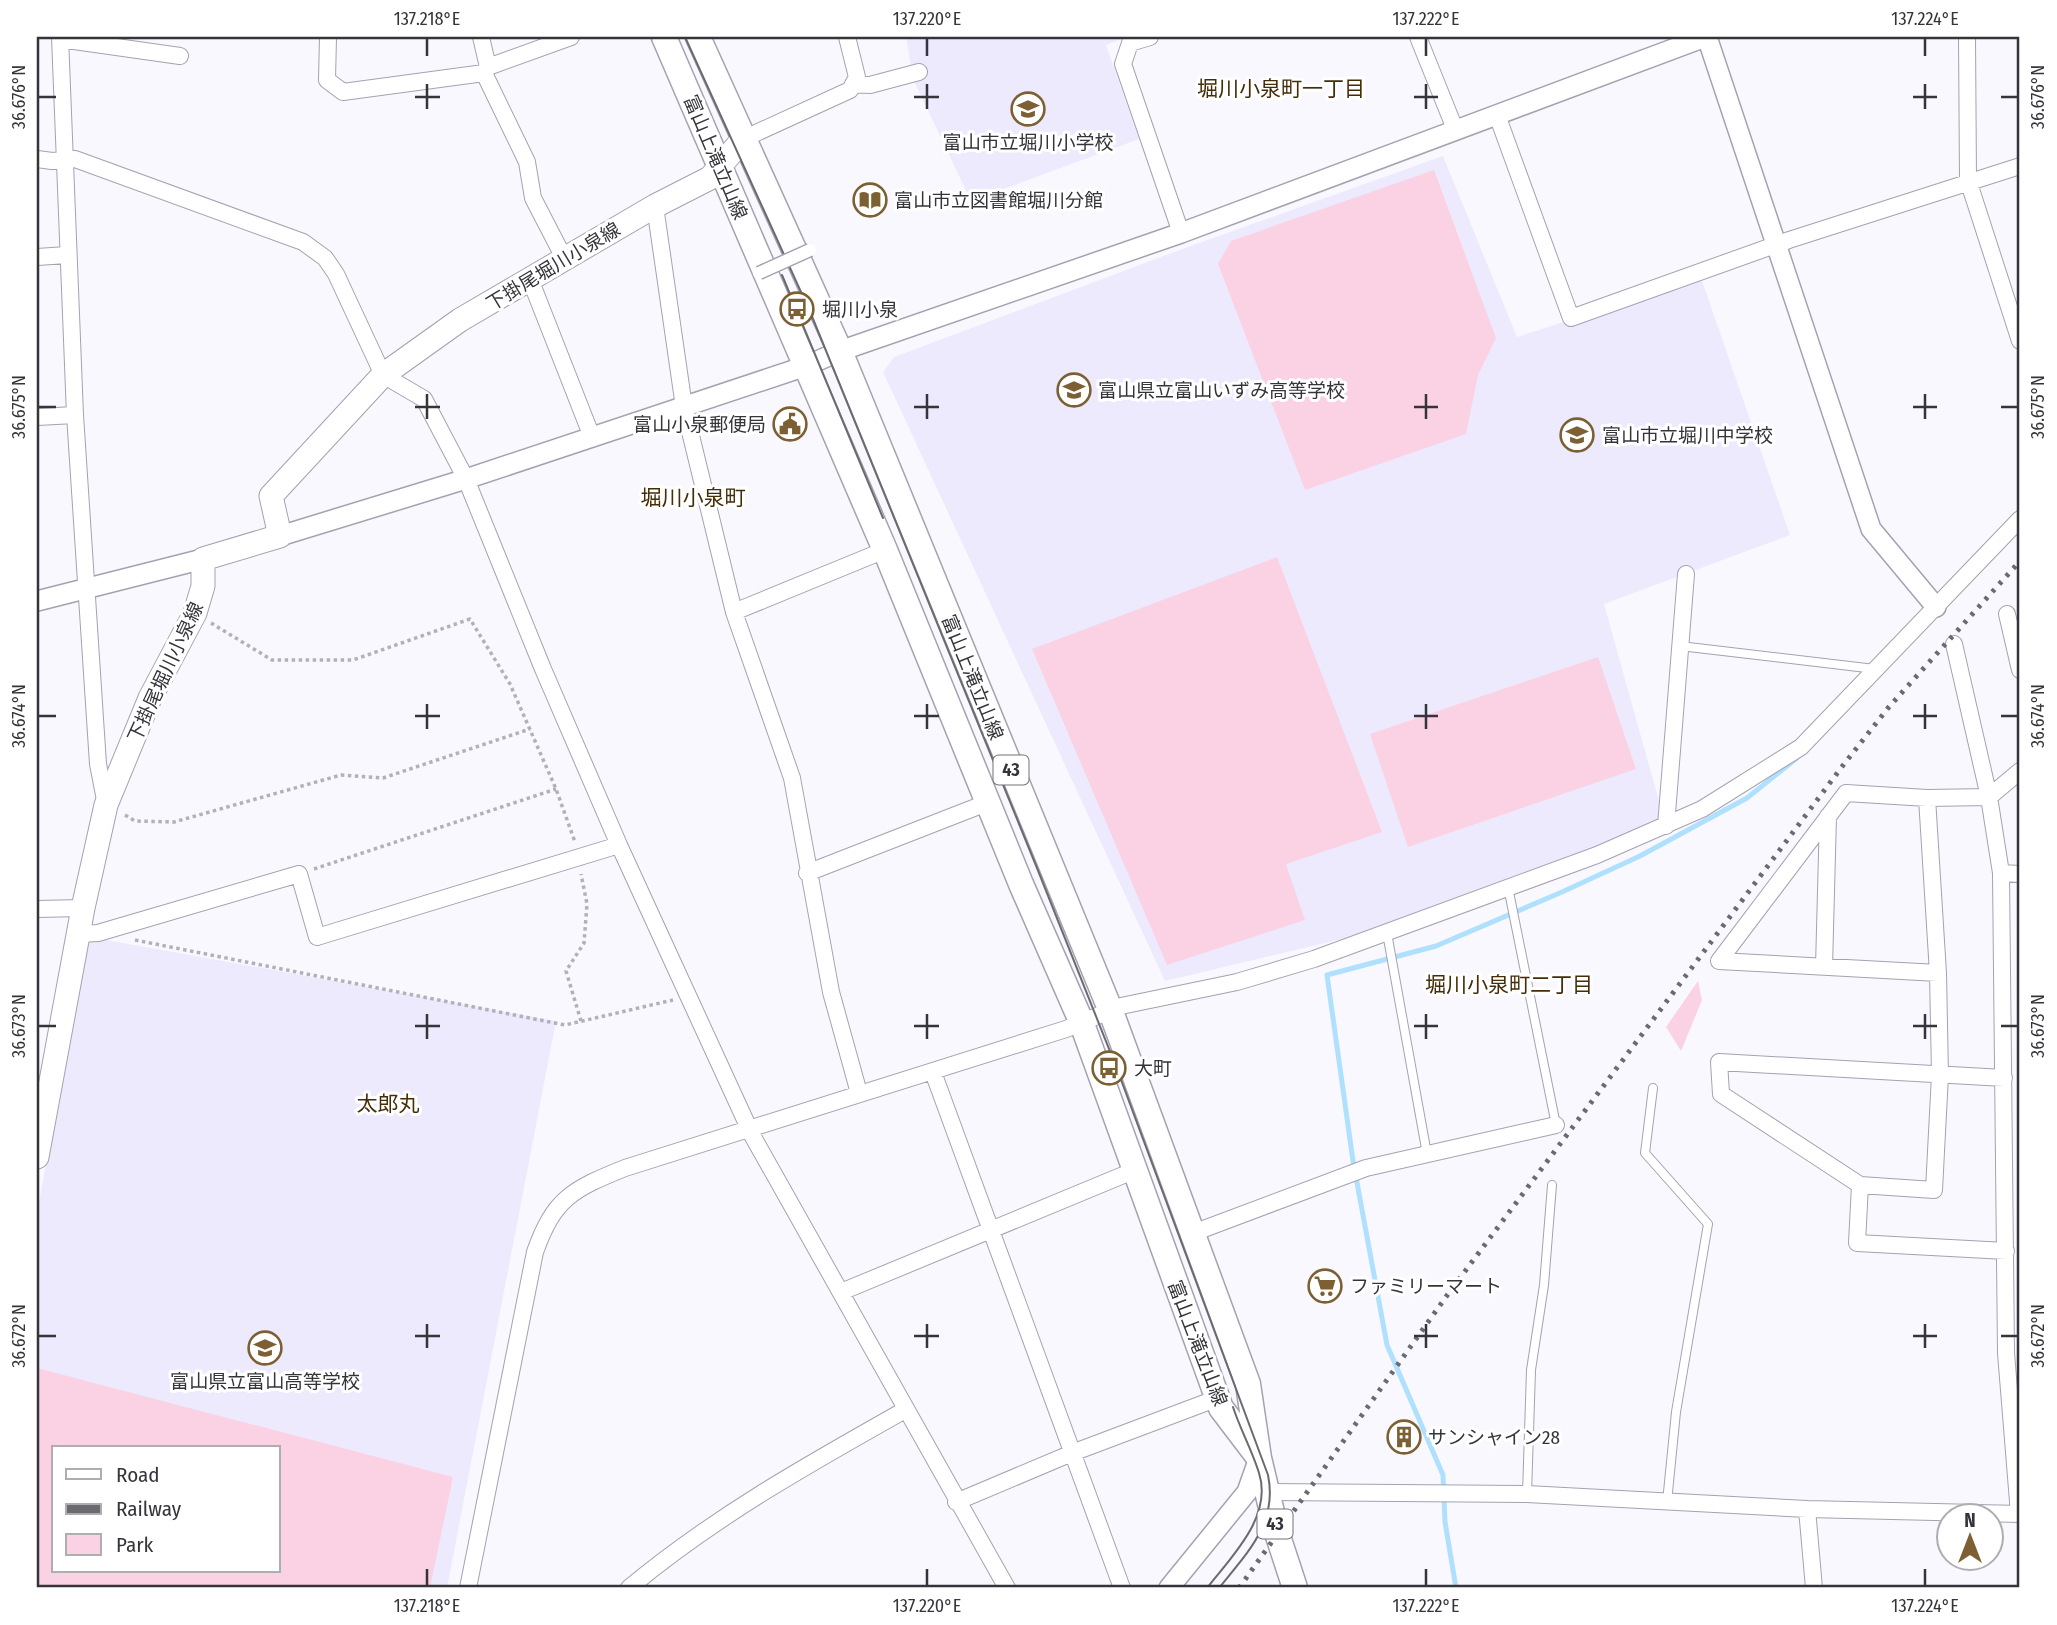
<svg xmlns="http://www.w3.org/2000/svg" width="2057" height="1625" viewBox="0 0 2057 1625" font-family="'Fira Sans Condensed','Noto Sans JP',sans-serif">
	<rect width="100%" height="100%" fill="#f9f8ff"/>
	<path fill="#edeafd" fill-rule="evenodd" d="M906,37h221l-21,8 33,94 -168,62 -58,-122z
		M1443,156l74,181 184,-59 89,257 -186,69 62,222 -303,108 -198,47 -282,-609 11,-15 291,-109z
		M90,937l466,84 -109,567h-410v-376zM54,1448h224v123h-224z"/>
	<path fill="#fbd2e4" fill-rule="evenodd" d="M1434,170l62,168 -18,37 -12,59 -161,56 -87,-226 13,-23z
		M1277,557l105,275 -96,32 19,56 -138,45 -135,-316z
		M1598,657l38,112 -228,78 -38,-113z
		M1698,981l4,19 -21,51 -15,-24z
		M37,1368l416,109 -23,111h-393zM278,1448v123h-224v-123z"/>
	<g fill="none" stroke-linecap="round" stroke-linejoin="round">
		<path stroke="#afe0fd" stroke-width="5" d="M1456,1588l-11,-66 -2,-47 -56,-130 -34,-184 -26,-186 109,-29 126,-54 78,-36 107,-58 50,-40"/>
		<defs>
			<path id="service" d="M1680,646l195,23
				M1508,887l48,238
				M1387,933l40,221
				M1653,1088l-8,65 63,71 -32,188 -9,90
				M1527,1494l4,-124 13,-85 8,-100"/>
			<path id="minor" d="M60,37l15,378 23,349 8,41
				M328,37l-1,43 16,12 141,-19 4,-6 83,-30
				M481,37l7,30
				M1150,37l-20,6 -7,21 58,169
				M1418,37l37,92
				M1967,37l1,143 52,161
				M60,39l120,17
				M484,73l43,89 6,36 31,60
				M853,84l17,1 49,-13
				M1497,115l74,203 218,-78 231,-74
				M743,139l107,-49 7,-13 -10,-40
				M37,159l15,2 23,-2 228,83 22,16 11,16 47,101 41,24 42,80 77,190 76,176 133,290 255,453
				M655,206l29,201 50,205 58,166 39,214 28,101
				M37,257l30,-2
				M530,279l62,158
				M37,417l38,-2
				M734,612l151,-62
				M2007,614l13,56
				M1954,644l35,153 12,76 5,480 13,161
				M1927,798l11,175 2,102 -6,115 -74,-5 -139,-91 -2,-32 285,16
				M1666,826l20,-252
				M807,873l182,-71
				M2001,873l19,1
				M37,909l46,-1
				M78,934l20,-1 201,-59 18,63 302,-92
				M1719,961l127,-168 81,5 62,-1 31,-26
				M1719,961l219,12
				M1824,967l4,-151
				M933,1072l189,516
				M1860,1185l-3,58 149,8
				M1193,1233l173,-65 190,-43
				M841,1292l292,-121
				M1268,1492l259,2 280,15 213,5
				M956,1502l116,-49 146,-55
				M1807,1509l7,79
				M468,1588l67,-336c19,-54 38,-63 90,-84l441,-139 55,-23 116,-24 77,-23 283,-104 105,-46 99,-62 219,-228
				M629,1588c85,-71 180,-124 276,-178"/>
			<path id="tertiary" d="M1707,37l164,492 65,78
				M280,536l186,-57 340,-113 34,-15 341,-118 524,-196
				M37,601l166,-42
				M1169,1588l78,-96 12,-34"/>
			<path id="secondary" d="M37,1157l46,-249 23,-103 44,-107 45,-85 8,-27v-27l77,-23 -9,-40 112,-121 77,-55 195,-114 55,-28 33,-39"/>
			<path id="primary" d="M664,37l221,513 136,334 60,137 140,387 38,50 -11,-74 -138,-375 -270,-658 -142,-314
				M1259,1458l18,75 18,55"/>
		</defs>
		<use href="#service" stroke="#a4a2b1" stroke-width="10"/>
		<use href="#minor" stroke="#a4a2b1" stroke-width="18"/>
		<use href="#tertiary" stroke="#a4a2b1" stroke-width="22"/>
		<use href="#secondary" stroke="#a4a2b1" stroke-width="25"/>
		<use href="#primary" stroke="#a4a2b1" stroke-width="27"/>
		<path stroke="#b2b1b8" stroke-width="3.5" stroke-dasharray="3.5 3.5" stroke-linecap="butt" d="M211,623l61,37h81l117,-41 40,65 46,105 19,53
			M125,815l10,6 39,1 167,-47 42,3 147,-49
			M314,869l242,-80
			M135,940l430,85 108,-25
			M581,1021l-15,-50 18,-28 3,-39 -6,-30"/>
		<use href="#service" stroke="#fff" stroke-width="8"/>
		<use href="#minor" stroke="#fff" stroke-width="16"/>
		<use href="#tertiary" stroke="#fff" stroke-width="19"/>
		<use href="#secondary" stroke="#fff" stroke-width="23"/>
		<use href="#primary" stroke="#fff" stroke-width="24"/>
		<path stroke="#6b6a71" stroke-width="2" d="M685,37l126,277 226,554 80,201 151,406c10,48 -21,78 -49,113
			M782,275l101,243
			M1207,1588c24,-31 66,-71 52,-115 -7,-23 -19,-44 -26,-66"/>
		<path stroke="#6b6a71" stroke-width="5" stroke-dasharray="3.5 7" stroke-linecap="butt" d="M1239,1588l209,-294 393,-526 47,-60 132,-147"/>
		<defs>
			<path id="pedestrian-bridge" d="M759,273l51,-23"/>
		</defs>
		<use href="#pedestrian-bridge" stroke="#a4a2b1" stroke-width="15" stroke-linecap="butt"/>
		<use href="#pedestrian-bridge" stroke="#fff" stroke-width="12"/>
	</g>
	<path fill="none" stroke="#35343b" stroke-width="2.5" d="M427,38v18M927,38v18M1426,38v18M1925,38v18M427,84v25M927,84v25M1426,84v25M1925,84v25M38,97h18M415,97h25M914,97h25M1414,97h24M1913,97h24M2001,97h17M427,394v25M927,394v25M1426,394v25M1925,394v25M38,407h18M415,407h25M914,407h25M1414,407h24M1913,407h24M2001,407h17M427,704v25M927,704v25M1426,704v25M1925,704v25M38,716h18M415,716h25M914,716h25M1414,716h24M1913,716h24M2001,716h17M427,1014v25M927,1014v25M1426,1014v25M1925,1014v25M38,1026h18M415,1026h25M914,1026h25M1414,1026h24M1913,1026h24M2001,1026h17M427,1324v24M927,1324v24M1426,1324v24M1925,1324v24M38,1336h18M415,1336h25M914,1336h25M1414,1336h24M1913,1336h24M2001,1336h17M427,1569v17M927,1569v17M1426,1569v17M1925,1569v17"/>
	<defs>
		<symbol id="school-ring" viewBox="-11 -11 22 22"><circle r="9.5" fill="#fff" stroke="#7c5f33" stroke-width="1.5"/><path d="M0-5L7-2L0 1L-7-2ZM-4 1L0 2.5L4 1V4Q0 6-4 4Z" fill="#7c5f33"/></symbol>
		<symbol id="library-ring" viewBox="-11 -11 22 22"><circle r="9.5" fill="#fff" stroke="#7c5f33" stroke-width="1.5"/><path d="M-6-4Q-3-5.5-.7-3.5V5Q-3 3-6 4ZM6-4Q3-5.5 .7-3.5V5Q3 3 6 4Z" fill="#7c5f33"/></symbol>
		<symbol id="bus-ring" viewBox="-11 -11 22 22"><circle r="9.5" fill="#fff" stroke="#7c5f33" stroke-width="1.5"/><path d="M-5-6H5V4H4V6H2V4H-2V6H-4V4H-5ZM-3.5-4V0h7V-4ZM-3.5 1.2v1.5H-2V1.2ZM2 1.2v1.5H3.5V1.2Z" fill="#7c5f33"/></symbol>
		<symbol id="civic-ring" viewBox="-11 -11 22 22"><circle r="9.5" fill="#fff" stroke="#7c5f33" stroke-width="1.5"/><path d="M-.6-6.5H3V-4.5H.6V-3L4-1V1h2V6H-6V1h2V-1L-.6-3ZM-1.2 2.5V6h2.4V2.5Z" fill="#7c5f33"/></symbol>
		<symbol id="supermarket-ring" viewBox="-11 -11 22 22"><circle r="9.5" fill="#fff" stroke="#7c5f33" stroke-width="1.5"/><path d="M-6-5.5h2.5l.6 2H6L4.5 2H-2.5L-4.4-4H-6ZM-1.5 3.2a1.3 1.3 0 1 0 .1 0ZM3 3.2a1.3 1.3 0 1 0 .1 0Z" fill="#7c5f33"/></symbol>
		<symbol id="building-ring" viewBox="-11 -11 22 22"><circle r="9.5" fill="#fff" stroke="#7c5f33" stroke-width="1.5"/><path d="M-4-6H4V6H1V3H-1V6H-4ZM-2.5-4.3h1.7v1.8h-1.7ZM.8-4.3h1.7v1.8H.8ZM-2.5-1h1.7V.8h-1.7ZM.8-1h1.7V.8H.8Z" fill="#7c5f33"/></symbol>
	</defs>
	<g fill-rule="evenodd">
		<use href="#school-ring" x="1009" y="90" width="38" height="38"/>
		<use href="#library-ring" x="851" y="181" width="38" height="38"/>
		<use href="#bus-ring" x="778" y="290" width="38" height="38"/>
		<use href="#school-ring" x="1055" y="371" width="38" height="38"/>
		<use href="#civic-ring" x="771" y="405" width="38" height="38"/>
		<use href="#school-ring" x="1558" y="416" width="38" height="38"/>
		<use href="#bus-ring" x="1090" y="1049" width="38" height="38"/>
		<use href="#supermarket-ring" x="1306" y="1267" width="38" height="38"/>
		<use href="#school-ring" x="246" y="1329" width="38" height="38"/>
		<use href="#building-ring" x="1385" y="1418" width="38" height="38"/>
	</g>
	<g text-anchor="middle" stroke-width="6" stroke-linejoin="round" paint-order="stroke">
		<g fill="#fff" stroke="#727176" stroke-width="2">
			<rect x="993.5" y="755.5" width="35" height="29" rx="5"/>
			<rect x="1257.5" y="1509.5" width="35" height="29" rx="5"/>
		</g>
		<g font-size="18" font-weight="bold" fill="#35343b">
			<text x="1011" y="776">43</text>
			<text x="1275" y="1530">43</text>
		</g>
		<g font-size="19" fill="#35343b" stroke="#fff" text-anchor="start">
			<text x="1028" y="149" text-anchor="middle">富山市立堀川小学校</text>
			<text x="894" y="207">富山市立図書館堀川分館</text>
			<text x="822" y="316">堀川小泉</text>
			<text x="1098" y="397">富山県立富山いずみ高等学校</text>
			<text x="766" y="431" text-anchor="end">富山小泉郵便局</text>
			<text x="1602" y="442">富山市立堀川中学校</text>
			<text x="1134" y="1075">大町</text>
			<text x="1350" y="1293">ファミリーマート</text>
			<text x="265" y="1388" text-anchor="middle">富山県立富山高等学校</text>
			<text x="1428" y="1444">サンシャイン28</text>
		</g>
		<g font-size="19" fill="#35343b" stroke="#fff">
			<text transform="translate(716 157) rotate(67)" y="7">富山上滝立山線</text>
			<text transform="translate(553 266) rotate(-31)" y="7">下掛尾堀川小泉線</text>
			<text transform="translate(165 672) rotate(-65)" y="7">下掛尾堀川小泉線</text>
			<text transform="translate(973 677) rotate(68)" y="7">富山上滝立山線</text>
			<text transform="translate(1198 1343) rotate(69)" y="7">富山上滝立山線</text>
		</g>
		<g font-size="21" fill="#442d08" stroke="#fff">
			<text x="1281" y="96">堀川小泉町一丁目</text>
			<text x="693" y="505">堀川小泉町</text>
			<text x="1509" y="992">堀川小泉町二丁目</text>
			<text x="388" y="1111">太郎丸</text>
		</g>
	</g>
	<rect width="2057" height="1625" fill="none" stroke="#ffffff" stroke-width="77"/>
	<rect x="52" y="1446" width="228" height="126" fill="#ffffff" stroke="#aeaeb1" stroke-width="2"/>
	<rect x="66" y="1469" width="35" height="10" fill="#ffffff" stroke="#aeaeb1" stroke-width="2"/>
	<text x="116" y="1482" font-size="21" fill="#35343b">Road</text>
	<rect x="66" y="1504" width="35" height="10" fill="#6b6a71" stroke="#aeaeb1" stroke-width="2"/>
	<text x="116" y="1516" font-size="21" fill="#35343b">Railway</text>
	<rect x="66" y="1534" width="35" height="21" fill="#fbd2e4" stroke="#aeaeb1" stroke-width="2"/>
	<text x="116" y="1552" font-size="21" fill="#35343b">Park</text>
	<g transform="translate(1970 1537)"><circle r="33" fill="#ffffff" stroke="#aeaeb1" stroke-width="2"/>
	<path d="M0-5L12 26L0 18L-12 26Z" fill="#7c5f33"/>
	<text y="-10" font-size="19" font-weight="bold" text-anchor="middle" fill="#35343b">N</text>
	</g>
	<rect x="38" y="38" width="1980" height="1548" fill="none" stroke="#35343b" stroke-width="2.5"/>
	<g font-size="18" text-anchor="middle" fill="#35343b">
		<text x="427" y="25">137.218°E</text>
		<text x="927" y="25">137.220°E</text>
		<text x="1426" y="25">137.222°E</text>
		<text x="1925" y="25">137.224°E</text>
		<text transform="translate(19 97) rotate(-90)" y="6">36.676°N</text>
		<text transform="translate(2038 97) rotate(-90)" y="6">36.676°N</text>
		<text transform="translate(19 407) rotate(-90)" y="6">36.675°N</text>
		<text transform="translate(2038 407) rotate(-90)" y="6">36.675°N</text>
		<text transform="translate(19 716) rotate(-90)" y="6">36.674°N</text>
		<text transform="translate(2038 716) rotate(-90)" y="6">36.674°N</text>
		<text transform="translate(19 1026) rotate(-90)" y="6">36.673°N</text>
		<text transform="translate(2038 1026) rotate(-90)" y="6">36.673°N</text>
		<text transform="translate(19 1336) rotate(-90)" y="6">36.672°N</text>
		<text transform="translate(2038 1336) rotate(-90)" y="6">36.672°N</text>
		<text x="427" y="1612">137.218°E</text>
		<text x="927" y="1612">137.220°E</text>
		<text x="1426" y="1612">137.222°E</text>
		<text x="1925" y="1612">137.224°E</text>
	</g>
</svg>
